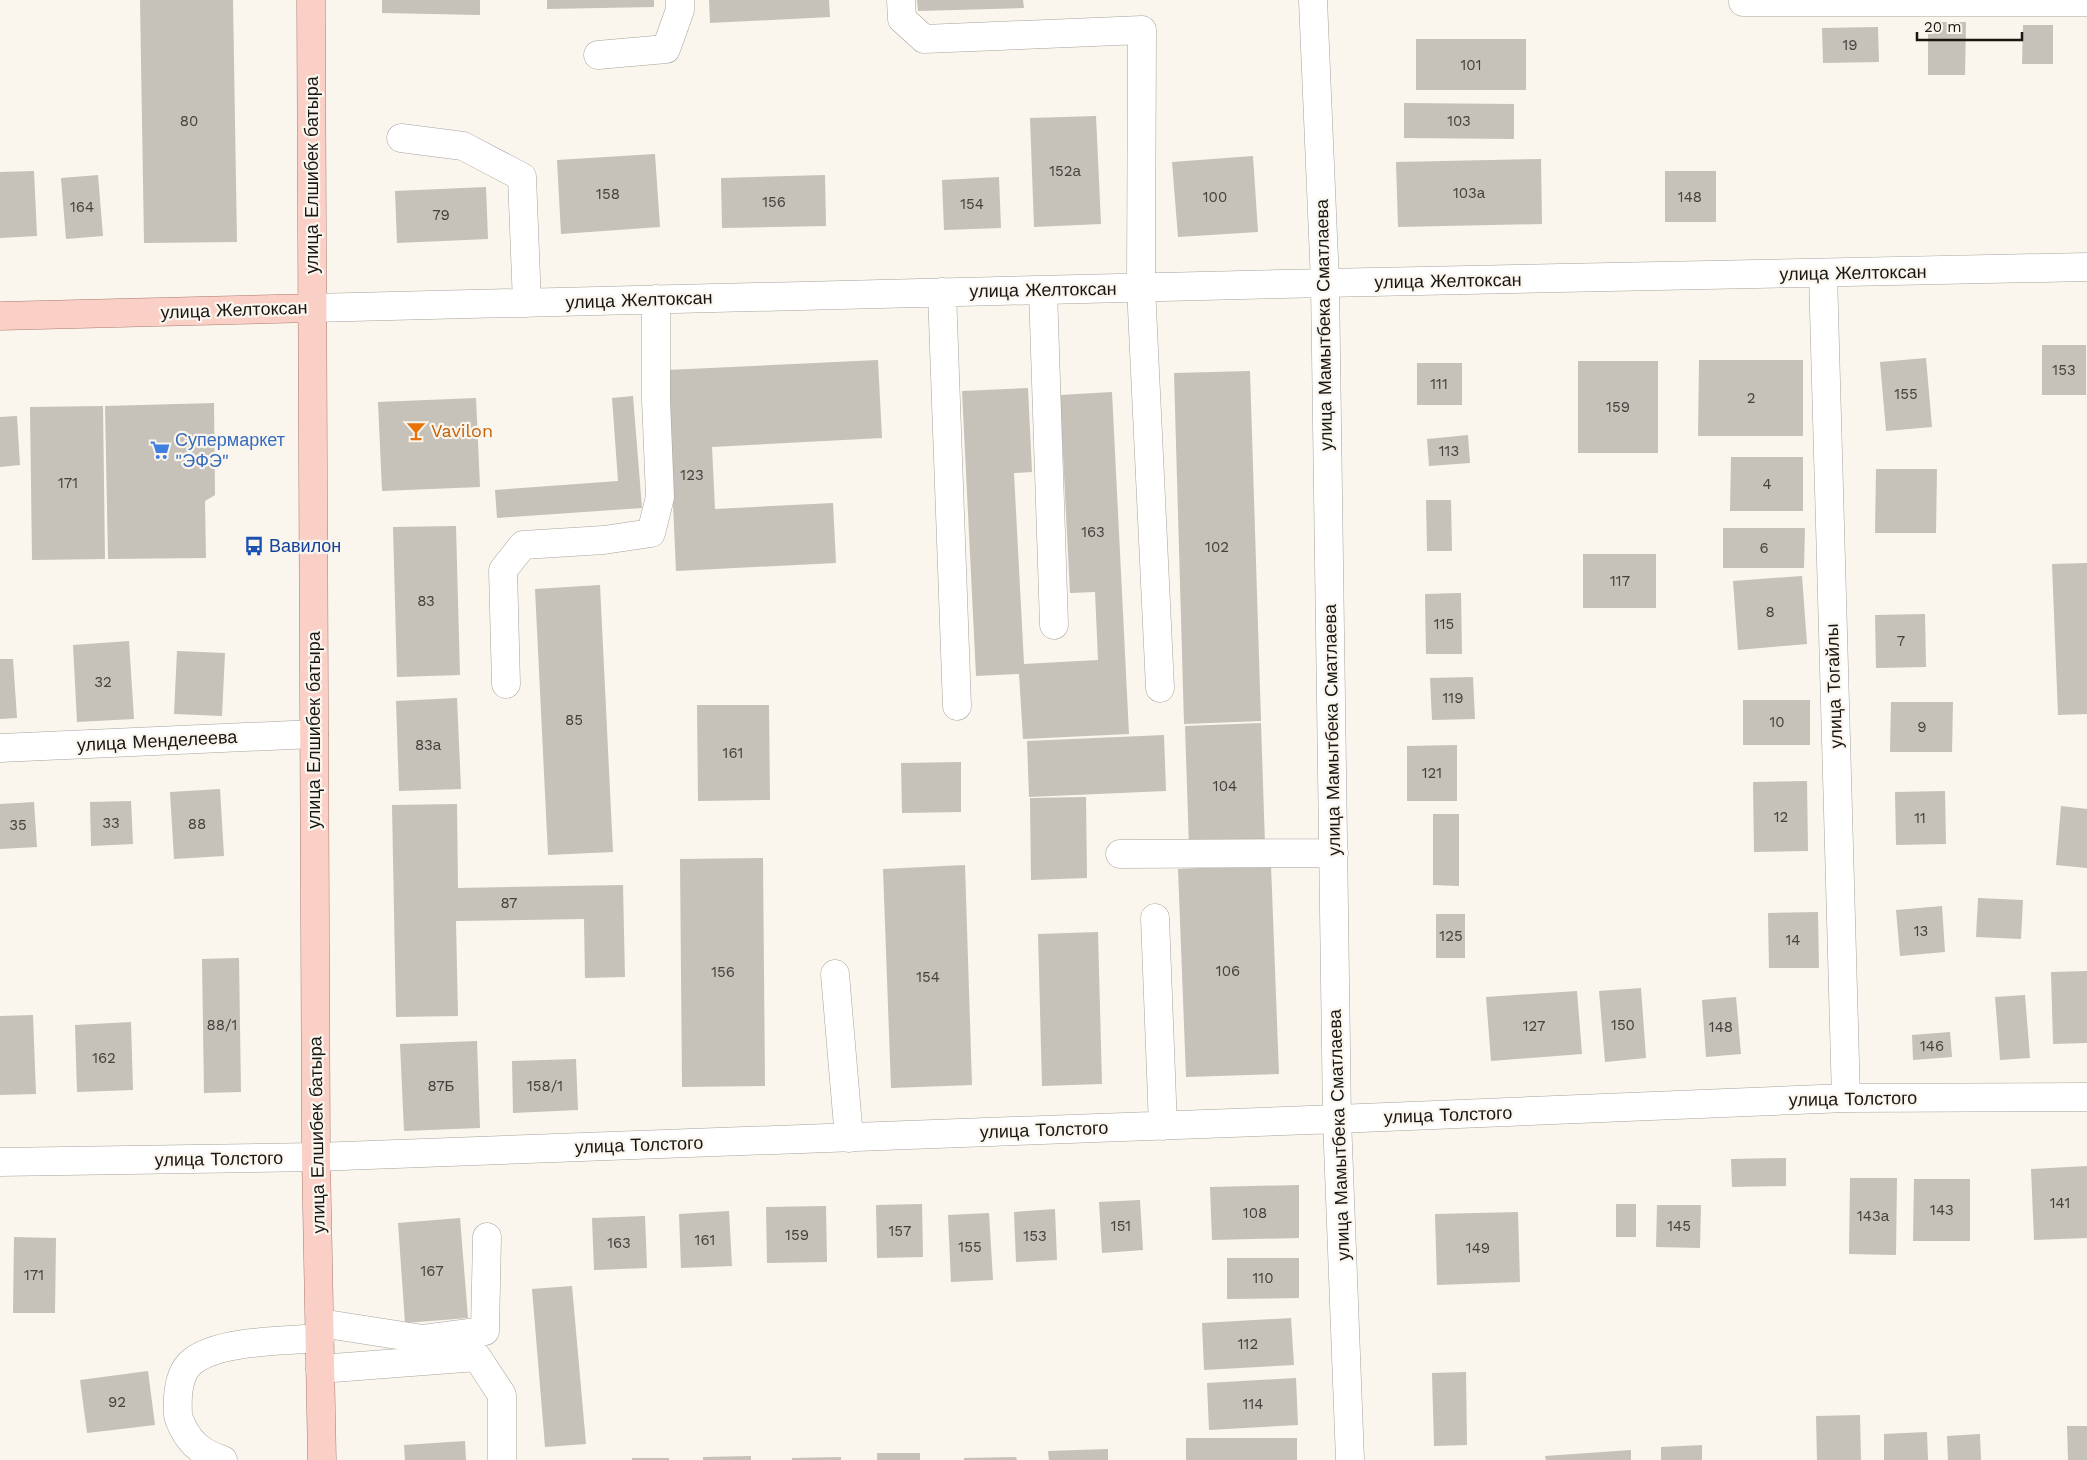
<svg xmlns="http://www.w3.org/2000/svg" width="2087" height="1460" viewBox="0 0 2087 1460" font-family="'Work Sans',sans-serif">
	<rect width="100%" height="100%" fill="#faf5ed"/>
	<path fill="#c6c1b9" d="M140,0h93l4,242 -93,1z
		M382,0h98v15l-98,-2z
		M547,0h107v7l-107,2z
		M709,0h120l1,17 -120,6z
		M917,0h106l1,8 -106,3z
		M1928,22h38l-1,53h-37z
		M2023,25h30v39h-31z
		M1878,27l1,35 -56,1 -1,-35z
		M1416,39h110v51h-110z
		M1404,103l110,1v35l-110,-1z
		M1096,116l5,108 -67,3 -4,-109z
		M655,154l5,73 -99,7 -4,-74z
		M1253,156l5,76 -80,5 -6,-75z
		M1541,159l1,65 -144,3 -2,-65z
		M34,171l3,65 -37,2v-66z
		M1665,171h51v51h-51z
		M98,175l5,61 -37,3 -5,-61z
		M825,175l1,51 -104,2 -1,-50z
		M999,177l2,51 -57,2 -2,-50z
		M486,187l2,52 -91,4 -2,-52z
		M2042,345h44v50h-44z
		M1926,358l6,69 -46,4 -6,-69z
		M878,360l4,78 -170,9 3,62 118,-6 3,60 -160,8 -9,-201z
		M1699,360h104v76h-105z
		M1578,361h80v92h-80z
		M1417,363h45v42h-45z
		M1250,371l11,350 -77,3 -10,-351z
		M1028,388l4,84 -18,1 10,191 74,-4 -3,-68 -25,1 -10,-198 52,-3 17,342 -106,5 -4,-65 -43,2 -14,-285z
		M633,396l9,112 -145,10 -2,-28 123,-9 -6,-83z
		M476,398l4,89 -98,4 -4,-89z
		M214,403l1,92 -10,6 1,57 -98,1 -3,-153z
		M103,406l2,153 -73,1 -2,-153z
		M17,416l3,49 -20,2v-50z
		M1468,435l2,28 -41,3 -2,-27z
		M1731,457h72v54h-73z
		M1876,469h61l-1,64h-61z
		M1426,500h25l1,51h-25z
		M456,526l4,149 -63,2 -4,-150z
		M1723,528h82l-1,40h-81z
		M1583,554h73v54h-73z
		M2087,563v151l-29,1 -6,-151z
		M1802,576l5,68 -69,6 -5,-69z
		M600,585l13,267 -65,3 -13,-266z
		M1461,593l1,61h-36l-1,-60z
		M1925,614l1,53 -50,1 -1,-53z
		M129,641l5,78 -57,3 -4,-77z
		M177,651l48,2 -3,63 -48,-2z
		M0,659h13l4,59 -17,1z
		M1473,677l2,42 -43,1 -2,-42z
		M457,698l4,91 -62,2 -3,-90z
		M1743,700h67v45h-67z
		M1891,702h62l-1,50h-62z
		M697,705h72l1,95 -72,1z
		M1261,723l4,122 -76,3 -4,-122z
		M1164,735l2,56 -137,6 -2,-56z
		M1457,745v56h-50v-55z
		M961,762v50l-59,1 -1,-50z
		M1807,781l1,70 -54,1 -1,-70z
		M220,789l4,67 -50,3 -4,-67z
		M1945,791l1,53 -50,1 -1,-53z
		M1086,797l1,81 -56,2 -1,-82z
		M131,801l2,43 -42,2 -1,-44z
		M34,802l3,45 -37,2v-45z
		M457,804l1,84 165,-3 2,92 -40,1 -1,-59 -128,2 2,95 -62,1 -4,-212z
		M2061,806l26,3v59l-31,-3z
		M1433,814h26v72l-26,-1z
		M763,858l2,228 -83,1 -2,-228z
		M965,865l7,220 -81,3 -8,-219z
		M1271,865l8,209 -93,3 -8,-208z
		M1978,898l45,2 -2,39 -45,-2z
		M1942,906l3,46 -45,4 -4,-46z
		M1818,912l1,56h-50l-1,-55z
		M1436,914h29v44h-29z
		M1098,932l4,152 -60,2 -4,-152z
		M239,958l2,134 -37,1 -2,-134z
		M2087,971v72l-34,1 -2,-72z
		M1641,988l5,70 -41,4 -6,-71z
		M1577,991l5,63 -91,7 -5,-64z
		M2025,995l5,63 -30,2 -5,-63z
		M1736,997l5,57 -35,3 -4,-57z
		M33,1015l3,79 -36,1v-79z
		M131,1022l2,68 -56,2 -2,-67z
		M1950,1032l2,25 -39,3 -1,-25z
		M477,1041l3,87 -76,3 -4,-87z
		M576,1059l2,51 -65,3 -1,-52z
		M1786,1158v28l-54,1 -1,-28z
		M2087,1166v72l-53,2 -3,-71z
		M1850,1178h47l-1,77 -47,-1z
		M1914,1179h56v62h-57z
		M1299,1185v53l-87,2 -2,-53z
		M1140,1200l3,50 -41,3 -3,-51z
		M922,1204l1,53 -46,1 -1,-53z
		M1616,1204h20v33h-20z
		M1657,1205h44l-1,43 -44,-1z
		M826,1206l1,56 -60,1 -1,-56z
		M1055,1209l2,51 -41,2 -2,-50z
		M729,1211l3,55 -51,2 -2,-54z
		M1518,1212l2,70 -83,3 -2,-71z
		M989,1213l4,67 -42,2 -3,-67z
		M645,1216l2,52 -53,2 -2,-52z
		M460,1218l8,100 -63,5 -7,-100z
		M14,1237l42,1 -1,75h-42z
		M1227,1258h72v40l-72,1z
		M572,1286l14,158 -41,3 -13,-158z
		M1291,1318l3,47 -90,5 -2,-47z
		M148,1371l7,54 -68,8 -7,-53z
		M1466,1372l1,73 -33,1 -2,-73z
		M1296,1378l2,47 -89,5 -2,-47z
		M1860,1415l1,45h-44l-1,-44z
		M2067,1426h20v34h-19z
		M1927,1432l1,28h-44v-26z
		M1980,1434l1,26h-33l-1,-24z
		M1186,1438h111v22h-111z
		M465,1441l1,19h-61l-1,-15z
		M1702,1445v15h-41v-13z
		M1108,1449v11h-59l-1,-9z
		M1631,1450v10h-85l-1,-4z
		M877,1453h43v7h-43z
		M751,1456v4h-48v-3z
		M841,1457v3h-49v-2z
		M1016,1457l1,3h-53v-2z
		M632,1458h37v2h-37z"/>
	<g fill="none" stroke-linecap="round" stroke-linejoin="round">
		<defs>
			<path id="minor" d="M901,0l1,19 22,20 218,-9 -1,257 19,401
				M1313,0l12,283 12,836 13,341
				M1743,2h344
				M598,55l68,-6 14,-39v-10
				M401,138l62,8 59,31 5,126
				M1823,274l23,824
				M1043,290l11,335
				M942,292l15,414
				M312,308l1013,-25 762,-16
				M506,684l-3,-114 20,-25 81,-5 47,-7 9,-36 -4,-98v-100
				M0,748l314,-14
				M1120,854l214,-1
				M1155,918l8,208
				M835,974l14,164
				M0,1162l316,-5 1021,-38 509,-21 241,-1
				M320,1323l103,16 62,-8 2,-94
				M320,1369l157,-12 25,38v65
				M223,1460c-18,-6 -31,-14 -40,-32 -2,-5 -5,-9 -5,-14 -1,-18 0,-42 15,-53 27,-21 93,-20 127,-23"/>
			<path id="major" d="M311,0l5,1157 6,303
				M0,316l312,-8"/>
		</defs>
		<use href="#minor" stroke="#a7a39b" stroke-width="29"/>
		<use href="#major" stroke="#a97a6f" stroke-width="29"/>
		<use href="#minor" stroke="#fff" stroke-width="28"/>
		<use href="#major" stroke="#fad0c6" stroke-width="28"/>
	</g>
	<defs>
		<symbol id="bar-bare" viewBox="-9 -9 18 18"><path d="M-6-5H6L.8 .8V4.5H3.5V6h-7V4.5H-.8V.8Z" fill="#e8710a" stroke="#faf5ed" stroke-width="2.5" paint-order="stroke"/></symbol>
		<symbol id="supermarket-bare" viewBox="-9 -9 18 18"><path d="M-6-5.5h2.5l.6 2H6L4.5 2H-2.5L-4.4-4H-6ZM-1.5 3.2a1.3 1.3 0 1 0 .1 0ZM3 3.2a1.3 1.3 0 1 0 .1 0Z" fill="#3f7fe0" stroke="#faf5ed" stroke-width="2.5" paint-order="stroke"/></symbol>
		<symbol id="bus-bare" viewBox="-9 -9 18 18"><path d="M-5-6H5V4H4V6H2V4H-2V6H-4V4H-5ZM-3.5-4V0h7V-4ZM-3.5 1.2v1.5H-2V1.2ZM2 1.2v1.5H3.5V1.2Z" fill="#1a4fb4" stroke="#faf5ed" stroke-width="2.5" paint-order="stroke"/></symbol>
	</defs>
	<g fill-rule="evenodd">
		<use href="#bar-bare" x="402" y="417" width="28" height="28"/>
		<use href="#supermarket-bare" x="146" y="436" width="28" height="28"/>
		<use href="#bus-bare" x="240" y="532" width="28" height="28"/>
	</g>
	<g text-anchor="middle" stroke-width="4.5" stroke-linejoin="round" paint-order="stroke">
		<g font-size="15" fill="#44423d">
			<text x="1850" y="50">19</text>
			<text x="1471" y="70">101</text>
			<text x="189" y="126">80</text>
			<text x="1459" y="126">103</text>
			<text x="1065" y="176">152а</text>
			<text x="1469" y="198">103а</text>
			<text x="608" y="199">158</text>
			<text x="1215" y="202">100</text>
			<text x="1690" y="202">148</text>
			<text x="774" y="207">156</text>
			<text x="972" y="209">154</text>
			<text x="82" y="212">164</text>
			<text x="441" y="220">79</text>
			<text x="2064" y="375">153</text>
			<text x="1439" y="389">111</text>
			<text x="1906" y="399">155</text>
			<text x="1751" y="403">2</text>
			<text x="1618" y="412">159</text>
			<text x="1449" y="456">113</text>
			<text x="692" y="480">123</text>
			<text x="68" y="488">171</text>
			<text x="1767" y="489">4</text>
			<text x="1093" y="537">163</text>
			<text x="1217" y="552">102</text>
			<text x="1764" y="553">6</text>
			<text x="1620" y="586">117</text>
			<text x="426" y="606">83</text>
			<text x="1770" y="617">8</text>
			<text x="1444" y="629">115</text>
			<text x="1901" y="646">7</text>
			<text x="103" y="687">32</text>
			<text x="1453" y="703">119</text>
			<text x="574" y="725">85</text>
			<text x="1777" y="727">10</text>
			<text x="1922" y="732">9</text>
			<text x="428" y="750">83а</text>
			<text x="733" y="758">161</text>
			<text x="1432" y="778">121</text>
			<text x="1225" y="791">104</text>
			<text x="1781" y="822">12</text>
			<text x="1920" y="823">11</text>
			<text x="111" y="828">33</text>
			<text x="197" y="829">88</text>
			<text x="18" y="830">35</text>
			<text x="509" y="908">87</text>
			<text x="1921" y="936">13</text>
			<text x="1451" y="941">125</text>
			<text x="1793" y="945">14</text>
			<text x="1228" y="976">106</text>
			<text x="723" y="977">156</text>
			<text x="928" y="982">154</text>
			<text x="222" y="1030">88/1</text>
			<text x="1623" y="1030">150</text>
			<text x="1534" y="1031">127</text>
			<text x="1721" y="1032">148</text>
			<text x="1932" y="1051">146</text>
			<text x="104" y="1063">162</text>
			<text x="441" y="1091">87Б</text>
			<text x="545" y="1091">158/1</text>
			<text x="2060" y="1208">141</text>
			<text x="1942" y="1215">143</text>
			<text x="1255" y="1218">108</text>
			<text x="1873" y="1221">143а</text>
			<text x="1121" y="1231">151</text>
			<text x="1679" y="1231">145</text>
			<text x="900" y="1236">157</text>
			<text x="797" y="1240">159</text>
			<text x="1035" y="1241">153</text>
			<text x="705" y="1245">161</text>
			<text x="619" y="1248">163</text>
			<text x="970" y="1252">155</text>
			<text x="1478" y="1253">149</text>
			<text x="432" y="1276">167</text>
			<text x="34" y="1280">171</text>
			<text x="1263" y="1283">110</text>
			<text x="1248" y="1349">112</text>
			<text x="117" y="1407">92</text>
			<text x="1253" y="1409">114</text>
		</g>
		<g font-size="18" fill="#191714" stroke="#faf5ed">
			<text transform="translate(312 175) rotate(-90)" y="6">улица Елшибек батыра</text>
			<text transform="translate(1853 273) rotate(-1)" y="6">улица Желтоксан</text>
			<text transform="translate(1448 281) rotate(-1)" y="6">улица Желтоксан</text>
			<text transform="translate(1043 290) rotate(-1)" y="6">улица Желтоксан</text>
			<text transform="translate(639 300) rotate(-2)" y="6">улица Желтоксан</text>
			<text transform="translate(234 310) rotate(-2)" y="6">улица Желтоксан</text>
			<text transform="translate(1324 325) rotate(-91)" y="6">улица Мамытбека Сматлаева</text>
			<text transform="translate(1834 686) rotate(-92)" y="6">улица Тогайлы</text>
			<text transform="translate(314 730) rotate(-90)" y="6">улица Елшибек батыра</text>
			<text transform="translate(1332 730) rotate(-91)" y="6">улица Мамытбека Сматлаева</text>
			<text transform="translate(157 741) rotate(-3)" y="6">улица Менделеева</text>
			<text transform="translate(1853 1099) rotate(-1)" y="6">улица Толстого</text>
			<text transform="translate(1448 1115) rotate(-2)" y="6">улица Толстого</text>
			<text transform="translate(1044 1130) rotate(-2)" y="6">улица Толстого</text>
			<text transform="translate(317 1135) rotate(-91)" y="6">улица Елшибек батыра</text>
			<text transform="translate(1339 1135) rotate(-92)" y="6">улица Мамытбека Сматлаева</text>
			<text transform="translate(639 1145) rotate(-2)" y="6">улица Толстого</text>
			<text transform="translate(219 1159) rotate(-1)" y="6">улица Толстого</text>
		</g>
		<g font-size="18" fill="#c56008" stroke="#faf5ed" text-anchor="start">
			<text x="431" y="437">Vavilon</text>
		</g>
		<g font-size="18" fill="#366cbe" stroke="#faf5ed" text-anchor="start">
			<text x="175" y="446">Супермаркет<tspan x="175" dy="21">"ЭФЭ"</tspan></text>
		</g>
		<g font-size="18" fill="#164399" stroke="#faf5ed" text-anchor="start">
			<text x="269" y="552">Вавилон</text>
		</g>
	</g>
	<path d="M1917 32v8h105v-8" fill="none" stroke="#191714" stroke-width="2.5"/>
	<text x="1924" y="32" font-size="15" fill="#191714" stroke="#faf5ed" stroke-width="4" paint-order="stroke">20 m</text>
</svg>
